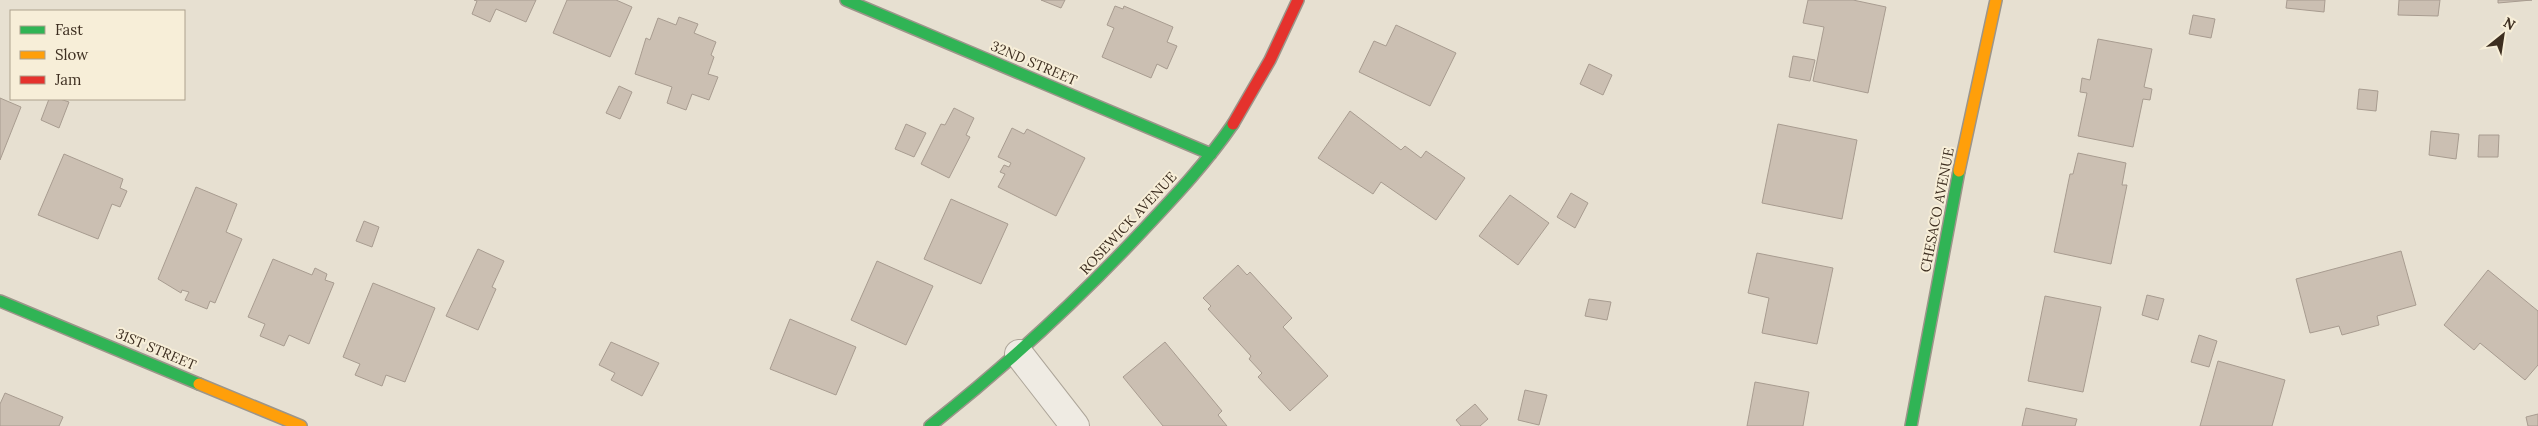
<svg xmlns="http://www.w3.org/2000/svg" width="2538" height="426" viewBox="0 0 2538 426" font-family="Lora,serif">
	<rect width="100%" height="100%" fill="#e7e0d1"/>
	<path fill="#cbbfb2" stroke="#a89c90" d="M474,0h62l-10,22 -30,-13 -6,13 -18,-8 5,-13z
		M567,0h49l16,7 -22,50 -57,-24z
		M1041,0h24l-4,8z
		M1808,0h45l33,7 -18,86 -55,-12 11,-54 -21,-4z
		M2287,0h38l-1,12 -38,-4z
		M2399,0h41l-2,16 -40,-1z
		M2498,0h34l-34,3z
		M1115,6l8,3 1,-3 49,21 -6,15 10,4 -10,23 -10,-5 -6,14 -49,-21 12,-29 -7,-3z
		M2193,15l22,4 -4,19 -22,-4z
		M679,17l19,7 -4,9 22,9 -5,13 3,2 -6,17 10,3 -9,23 -17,-6 -6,16 -19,-7 5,-16 -37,-13 11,-36 4,2 8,-22 18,7z
		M1396,25l60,28 -26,53 -71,-34 15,-31 12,5z
		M2098,39l54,10 -8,38 8,2 -2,11 -7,-1 -10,48 -55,-11 9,-43 -7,-1 2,-14 8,2z
		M1793,56l22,4 -5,21 -21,-4z
		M1589,64l23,11 -9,20 -23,-11z
		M619,86l13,6 -12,27 -14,-6z
		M2359,89l19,2 -2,20 -19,-2z
		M0,98l21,9 -21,53z
		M49,99h11l9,3 -10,26 -18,-8z
		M954,108l20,10 -8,17 4,2 -21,41 -28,-14 20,-40 4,1z
		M1350,111l51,39 4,-4 16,12 5,-7 39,27 -29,42 -55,-38 -8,12 -55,-36z
		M906,124l20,9 -12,24 -19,-8z
		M1778,124l79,16 -15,79 -80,-16z
		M1012,128l12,6 3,-5 58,29 -29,58 -58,-29 7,-13 -5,-2 4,-7 5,2 2,-4 -13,-6z
		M2431,131l28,3 -3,25 -27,-4z
		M2479,135h20l-1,22h-20z
		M2078,153l48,10 -4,22h5l-16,79 -57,-12 16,-78h3z
		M64,154l59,25 -3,9 7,3 -7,16 -8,-3 -14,35 -60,-24z
		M196,187l41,17 -11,28 16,7 -27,64 -5,-2 -3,8 -22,-9 4,-8 -7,-2 -1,3 -23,-14z
		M1571,193l17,10 -13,25 -18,-11z
		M1510,195l39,28 -31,42 -39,-29z
		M951,199l57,25 -27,60 -57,-25z
		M364,221l15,6 -7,20 -16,-6z
		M478,249l26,12 -12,26 4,2 -18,41 -32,-14z
		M2401,251l15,54 -39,11 2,9 -37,10 -3,-9 -29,7 -14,-54z
		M1757,253l76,15 -16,76 -55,-11 7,-35 -21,-5z
		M273,259l39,16 3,-7 12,6 -2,6 9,3 -25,61 -20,-9 -5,11 -24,-10 5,-12 -17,-7z
		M877,261l56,25 -27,59 -55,-25z
		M1238,265l9,10 3,-3 42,46 -9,9 45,49 -38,35 -32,-34 4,-4 -13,-14 2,-3 -43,-47 3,-3 -8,-8z
		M2488,270l50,41v54l-13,15 -45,-37 -6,7 -30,-25z
		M373,283l62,25 -30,74 -19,-7 -4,11 -27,-11 5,-11 -17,-7z
		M2147,295l17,4 -6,21 -16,-5z
		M2045,296l56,11 -18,85 -55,-11z
		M1589,299l22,3 -4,18 -22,-4z
		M790,319l66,28 -20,48 -66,-26z
		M2199,335l18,6 -8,26 -18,-5z
		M611,342l48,21 -17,33 -31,-16 4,-7 -16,-8z
		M1165,342l57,69 -4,4 9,11h-64l-40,-49z
		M2218,361l67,19 -13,46h-72z
		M1755,382l54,10 -6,34h-56z
		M1525,390l22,5 -8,30 -21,-5z
		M5,393l58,24 -4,9h-59v-22z
		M1475,404l13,15 -8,7h-19l-5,-6z
		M2026,408l51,11 -2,7h-53z
		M2538,414v12h-10l-2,-9z"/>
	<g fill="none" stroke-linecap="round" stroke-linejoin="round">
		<defs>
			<path id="street" d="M1019,354l56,72"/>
			<path id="fast" d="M846,0l365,154
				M0,301l199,83
				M930,426c77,-61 148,-126 215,-198 31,-33 62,-66 88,-104
				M1911,426l48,-255"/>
			<path id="slow" d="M1959,171l37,-171
				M199,384l102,42"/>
			<path id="jam" d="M1233,124l37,-64 28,-60"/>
		</defs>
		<use href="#street" stroke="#ada599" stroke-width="30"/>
		<use href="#fast" stroke="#9c958a" stroke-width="14"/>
		<use href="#slow" stroke="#9c958a" stroke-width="14"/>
		<use href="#jam" stroke="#9c958a" stroke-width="14"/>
		<use href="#street" stroke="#efebe3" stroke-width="28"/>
		<use href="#fast" stroke="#30b455" stroke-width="11"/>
		<use href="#slow" stroke="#ff9f0a" stroke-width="11"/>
		<use href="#jam" stroke="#e5322d" stroke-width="11"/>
	</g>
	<g text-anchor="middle" stroke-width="4" stroke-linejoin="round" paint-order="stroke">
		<g font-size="14" fill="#3d2e20" stroke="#f7eed8">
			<text transform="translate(1034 63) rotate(23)" y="5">32ND STREET</text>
			<text transform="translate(1937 210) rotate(-79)" y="5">CHESACO AVENUE</text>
			<text transform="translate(1128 223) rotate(-47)" y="5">ROSEWICK AVENUE</text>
			<text transform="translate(156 349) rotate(23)" y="5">31ST STREET</text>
		</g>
	</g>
	<rect x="10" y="10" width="175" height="90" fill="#f7eed8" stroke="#ada18e"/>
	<rect x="20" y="26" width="25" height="8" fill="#30b455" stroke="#ada18e"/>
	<text x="55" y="35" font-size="15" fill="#3d2e20">Fast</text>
	<rect x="20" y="51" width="25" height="8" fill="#ff9f0a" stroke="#ada18e"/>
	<text x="55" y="60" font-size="15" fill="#3d2e20">Slow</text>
	<rect x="20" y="76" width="25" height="8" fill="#e5322d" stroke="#ada18e"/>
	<text x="55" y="85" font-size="15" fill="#3d2e20">Jam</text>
	<g transform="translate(2503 35) rotate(30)" stroke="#f7eed8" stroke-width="4" paint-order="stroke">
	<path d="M0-4L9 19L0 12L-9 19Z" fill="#3d2e20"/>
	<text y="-8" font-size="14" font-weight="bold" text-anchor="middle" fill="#3d2e20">N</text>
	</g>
</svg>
